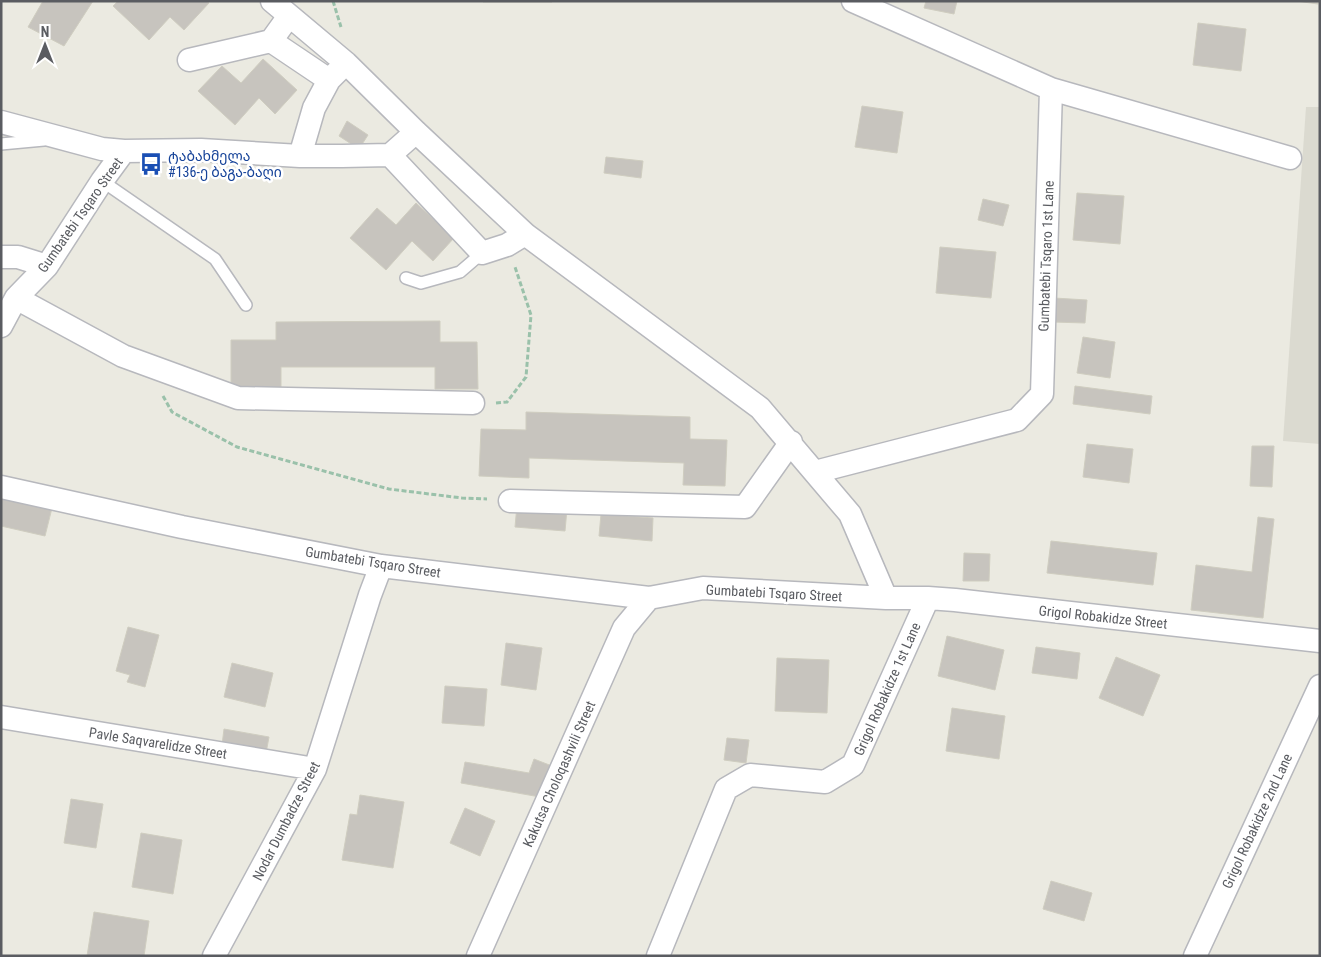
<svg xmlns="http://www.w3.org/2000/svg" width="1321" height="957" viewBox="0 0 1321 957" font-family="'Roboto Condensed','Noto Sans Georgian',sans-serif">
	<rect width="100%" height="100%" fill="#ebeae1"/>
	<path fill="#dbdad0" d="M1306,107h14v337l-37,-3z"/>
	<path fill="#c7c4be" stroke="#cfcdc0" d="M43,1h50l-29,45 -36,-19z
		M118,1h88l3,2 -25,27 -14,-13 -21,23 -36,-34z
		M483,1h69v1h-69z
		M926,1h31l-3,13 -30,-6z
		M1296,1h22v3z
		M1198,23l48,6 -5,42 -48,-6z
		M263,59l34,31 -22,24 -16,-16 -24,27 -37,-34 24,-25 19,17z
		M862,106l41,6 -6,41 -42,-6z
		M347,121l21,14 -9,14 -20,-13z
		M606,157l37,4 -2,17 -37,-5z
		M1077,193l47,3 -4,48 -47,-4z
		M983,199l26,6 -6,21 -25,-6z
		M416,203l38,35 -21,23 -21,-20 -26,29 -36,-32 27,-30 19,17z
		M940,247l56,5 -5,46 -55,-5z
		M1054,298l33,2 -2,23 -32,-1z
		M440,321v21h37l1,47h-43v-22h-154v20h-50v-47h45v-18z
		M1083,337l32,5 -5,36 -33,-5z
		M1075,386l77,10 -2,18 -77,-10z
		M526,412l164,5v22l37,1 -2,46 -42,-1 1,-22 -155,-5v20l-50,-2 2,-47 45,1z
		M1087,444l46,5 -4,34 -46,-6z
		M1252,446h22l-2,41 -22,-1z
		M1,496l51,12 -7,28 -44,-10z
		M517,505l50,4 -2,22 -50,-4z
		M601,514l52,4 -1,23 -53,-5z
		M1258,517l16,2 -11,99 -72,-8 5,-45 56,7z
		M1051,541l106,12 -4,32 -106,-12z
		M964,553l26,1 -1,27h-26z
		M128,627l31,8 -14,52 -18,-5 3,-7 -14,-4z
		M947,636l57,14 -9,40 -57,-14z
		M506,643l36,5 -6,42 -35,-5z
		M1036,647l44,6 -3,26 -45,-6z
		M1116,657l44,18 -17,41 -44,-18z
		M777,658l52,2 -2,53 -52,-2z
		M232,663l41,10 -8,34 -41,-10z
		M445,686l42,3 -3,37 -42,-3z
		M952,708l53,8 -6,43 -53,-8z
		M224,729l45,8 -3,16 -44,-8z
		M727,738l22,2 -3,23 -22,-3z
		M534,759l18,7 -12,31 -79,-14 4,-21 64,11z
		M360,795l44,7 -11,66 -51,-8 8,-46 7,1z
		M71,799l32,5 -7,44 -32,-5z
		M465,808l30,13 -15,35 -30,-13z
		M141,833l41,7 -9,54 -41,-7z
		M1051,881l41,12 -8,28 -41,-12z
		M94,912l55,9 -5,35h-57z"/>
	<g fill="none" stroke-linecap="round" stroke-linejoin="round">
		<defs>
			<path id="service" d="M1,144l43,-4
				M102,181l113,78 31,46
				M406,278l15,5 39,-11 22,-19"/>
			<path id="minor" d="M272,1l74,62 70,69 109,102 235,174 90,106 36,84
				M853,1l198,88 239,69
				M271,41l58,39
				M189,60l82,-19 18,-25
				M1,122l101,27 22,2 77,-1 99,6h42l48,-1 26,-23
				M390,155l92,98 25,-8 18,-11
				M300,156l14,-48 15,-28 17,-17
				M1,257h17l29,9
				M16,298l107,58 115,42 235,5
				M1,326l15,-28 31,-32 55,-85 22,-30
				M815,472l202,-52 25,-26 9,-305
				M1,487l181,40 199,39 268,32 54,-10 183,10h42l27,2 365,41
				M510,501l235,6 46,-65
				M1,717l314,52
				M214,956l101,-187 55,-174 11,-29
				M478,956l146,-328 25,-30
				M658,956l68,-167 24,-14 75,7 28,-17 75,-167
				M1195,956l125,-270"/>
		</defs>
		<use href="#service" stroke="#b7b8bd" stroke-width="14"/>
		<use href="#minor" stroke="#b7b8bd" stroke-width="25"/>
		<path stroke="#9ac1aa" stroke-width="3" stroke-dasharray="5 2.5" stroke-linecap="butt" d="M333,1l8,26
			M163,396l9,16 65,35 152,42 73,9 25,1
			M496,403l11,-1 19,-25 5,-62 -16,-48"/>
		<use href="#service" stroke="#fff" stroke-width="11"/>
		<use href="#minor" stroke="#fff" stroke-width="22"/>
	</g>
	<defs>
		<symbol id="bus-bare" viewBox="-9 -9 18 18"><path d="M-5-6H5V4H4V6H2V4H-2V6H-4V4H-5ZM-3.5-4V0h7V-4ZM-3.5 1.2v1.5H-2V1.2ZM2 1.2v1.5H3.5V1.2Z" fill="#1a4fb4" stroke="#fff" stroke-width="2.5" paint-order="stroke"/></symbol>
	</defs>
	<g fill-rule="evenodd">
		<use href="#bus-bare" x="135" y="148" width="32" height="32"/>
	</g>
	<g text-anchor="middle" stroke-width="5" stroke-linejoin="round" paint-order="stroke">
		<g font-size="14" fill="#164399" stroke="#fff" text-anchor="start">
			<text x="168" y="161">ტაბახმელა<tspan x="168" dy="16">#136-ე ბაგა-ბაღი</tspan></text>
		</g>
		<g font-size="14" fill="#5a5c61" stroke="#fff">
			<text transform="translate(80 215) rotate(-55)" y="5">Gumbatebi Tsqaro Street</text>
			<text transform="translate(1046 256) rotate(-88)" y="5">Gumbatebi Tsqaro 1st Lane</text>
			<text transform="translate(373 562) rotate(9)" y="5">Gumbatebi Tsqaro Street</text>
			<text transform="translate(774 593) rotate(3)" y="5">Gumbatebi Tsqaro Street</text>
			<text transform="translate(1103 617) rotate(6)" y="5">Grigol Robakidze Street</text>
			<text transform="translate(887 689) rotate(-66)" y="5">Grigol Robakidze 1st Lane</text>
			<text transform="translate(158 743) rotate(9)" y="5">Pavle Saqvarelidze Street</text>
			<text transform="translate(559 774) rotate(-66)" y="5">Kakutsa Choloqashvili Street</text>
			<text transform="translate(286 821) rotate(-63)" y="5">Nodar Dumbadze Street</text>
			<text transform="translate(1257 821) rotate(-65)" y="5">Grigol Robakidze 2nd Lane</text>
		</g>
	</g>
	<rect width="1321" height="957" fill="none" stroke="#5a5c61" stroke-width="5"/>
	<g transform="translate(45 45)" stroke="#ffffff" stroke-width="4" paint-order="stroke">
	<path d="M0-4L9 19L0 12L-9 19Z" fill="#5a5c61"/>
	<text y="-8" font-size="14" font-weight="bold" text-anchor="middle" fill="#5a5c61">N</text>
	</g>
</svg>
